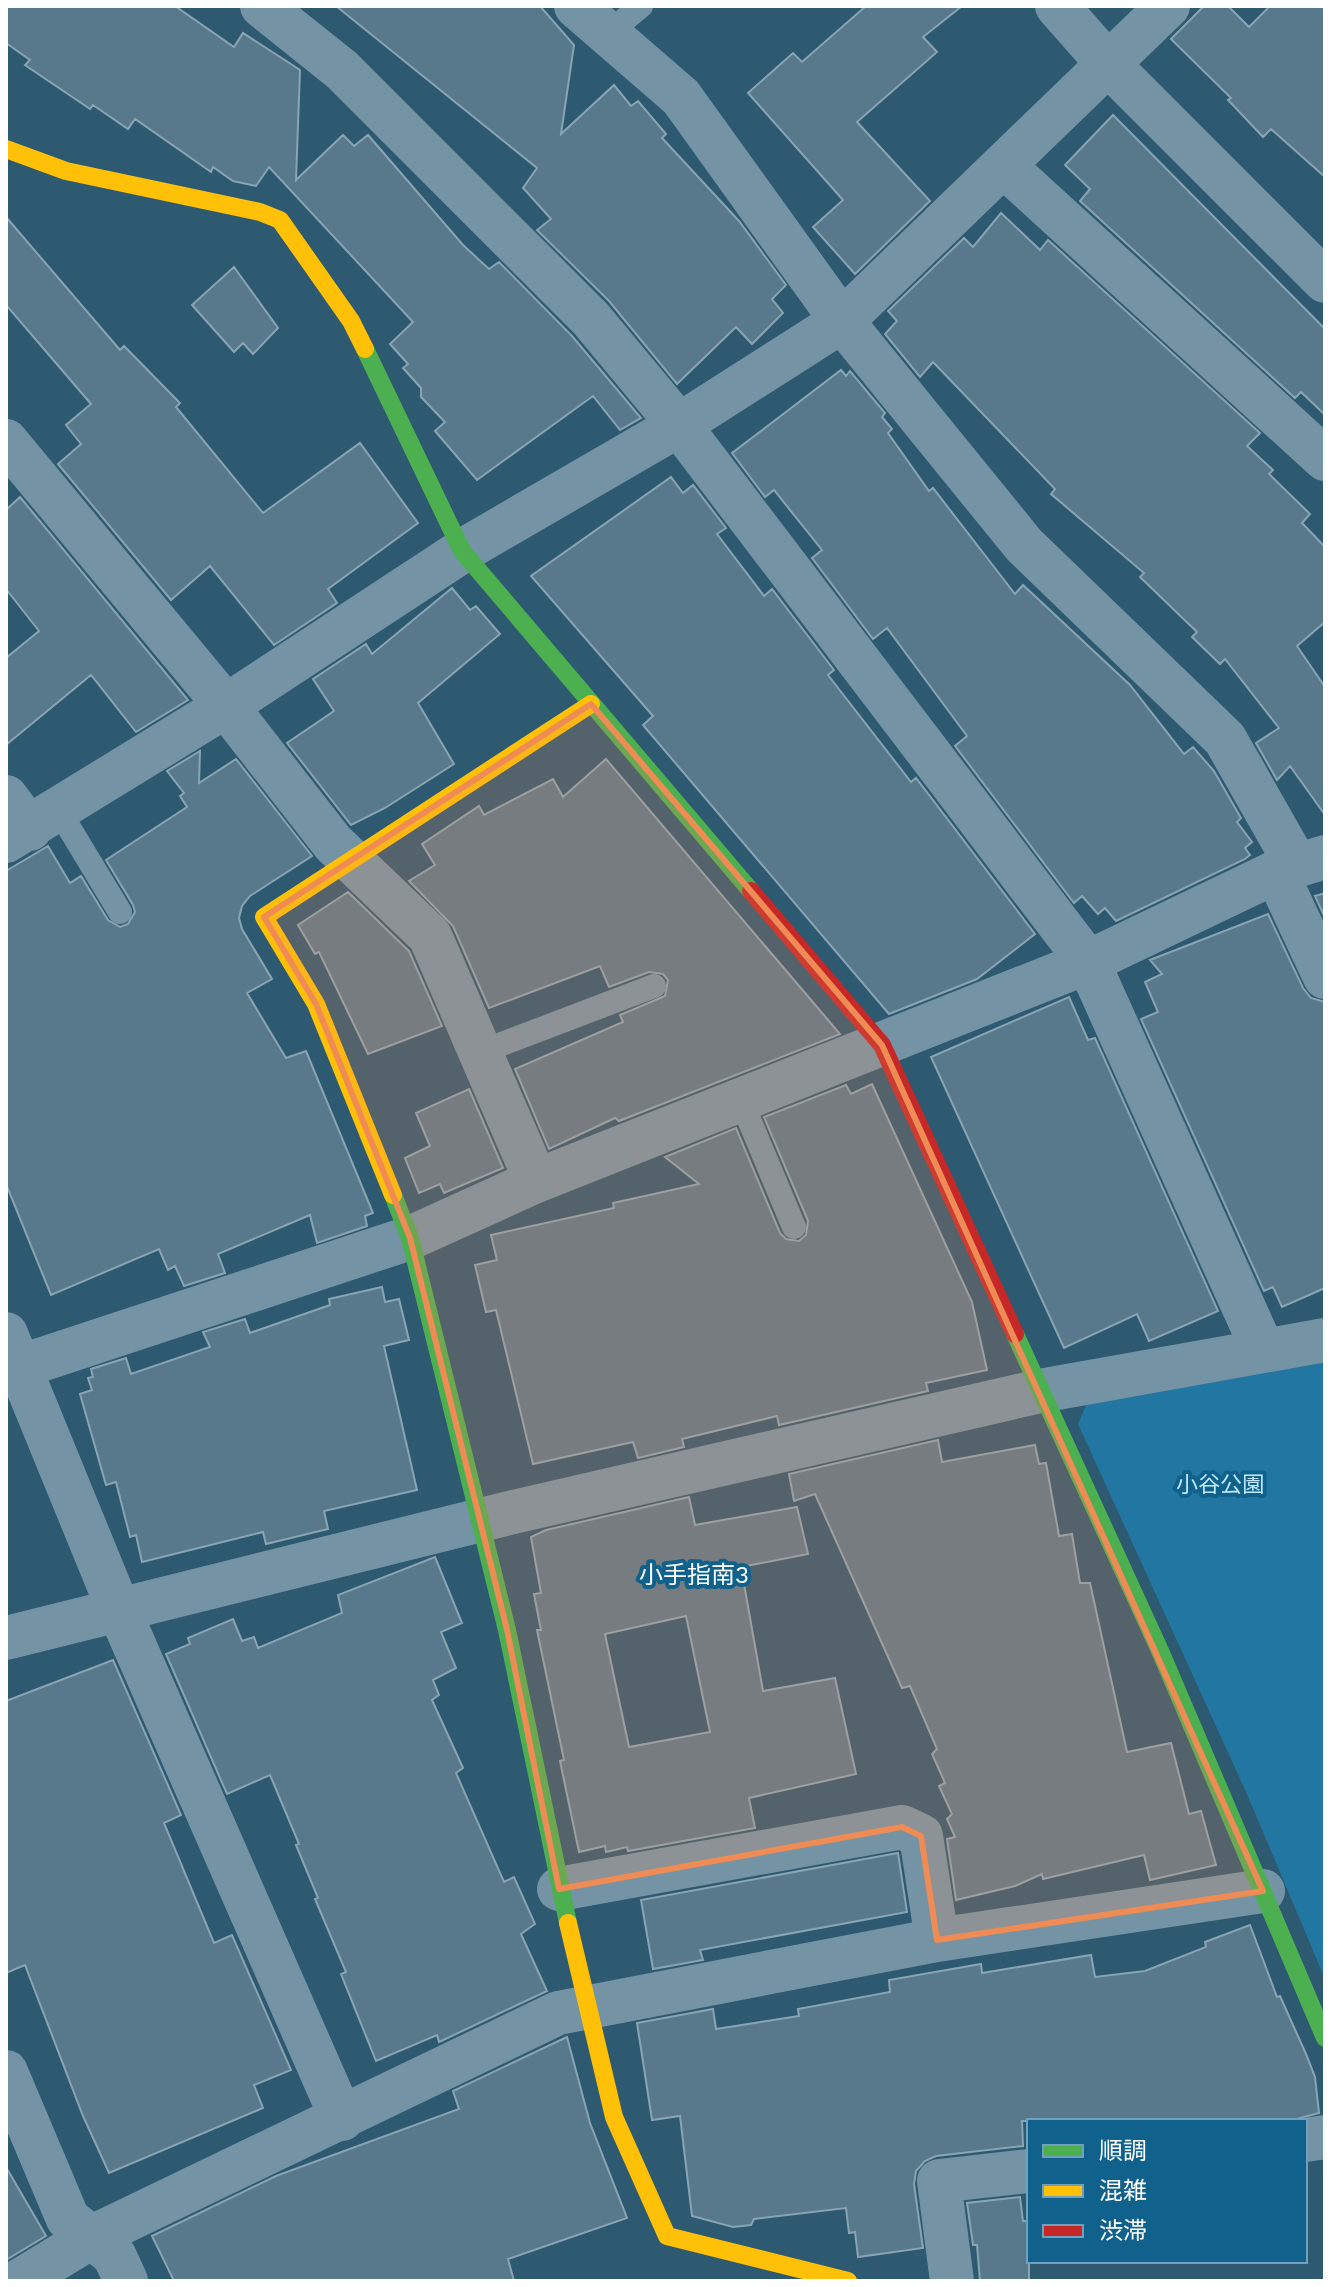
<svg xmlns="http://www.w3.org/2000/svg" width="1331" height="2287" viewBox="0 0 1331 2287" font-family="'Work Sans','Noto Sans JP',sans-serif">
	<rect width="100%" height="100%" fill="#2d5971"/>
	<path fill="#2277a2" d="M1325,1359v620l-78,-185 -169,-370 9,-21z"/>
	<path fill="#58798b" stroke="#89a4b3" stroke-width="2" fill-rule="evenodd" d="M6,6h169l59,41 9,-14 57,37 -4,110 47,-45 11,11 14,-11 95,110 26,24 10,-7 73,74 69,82 -21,12 -27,-34 -116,84 -42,-49 10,-9 -24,-25v-9l-18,-20 5,-4 -18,-20 23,-22 -144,-155 -13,19 -23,-5 -20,-14 -2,5 -76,-53 -7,10 -35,-24 -3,4 -65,-44 5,-5 -24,-17z
		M336,6h204l34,39 -13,89 53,-49 17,21 7,-5 28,33 -4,4 77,83 47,64 -14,14 11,14 -31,31 -16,-17 -59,57 -68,-83 -72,-71 14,-11 -28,-31 14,-20z
		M866,6h96l-39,31 14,15 -80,70 73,79 -75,73 -42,-47 30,-27 -95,-107 45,-40 9,9z
		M1204,6h24l21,21 21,-21h55v171l-54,-48 -8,8 -35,-37 3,-2 -60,-59z
		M1113,115l212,214v86l-24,-23 -6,6 -215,-197 10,-12 -25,-24z
		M1001,213l39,37 8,-10 212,193 -13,13 26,24 -4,4 41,40 -8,9 23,24v75l-28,24 28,41v128l-35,-49 -13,14 -21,-37 23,-15 -54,-69 -5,5 -28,-27 5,-5 -57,-55 4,-4 -93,-79 4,-5 -122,-127 -13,15 -35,-43 12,-13 -9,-10 76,-73 9,9z
		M6,217l114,133 4,-4 56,57 -4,4 87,106 97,-70 58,80 -90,66 9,14 -63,42 -64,-79 -39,34 -113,-136 23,-20 -15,-19 25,-21 -85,-99z
		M234,267l44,61 -25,26 -10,-11 -9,9 -42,-47z
		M841,370l5,6 4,-5 35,42 -3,4 10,12 -4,4 41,58 4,-3 82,106 8,-9 107,100 54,69 9,-7 21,24 27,47 -4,4 15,20 -7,6 5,7 -5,4 -129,62 -11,-13 -7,6 -16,-18 -8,7 -119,-157 12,-10 -80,-108 -14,11 -61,-81 10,-8 -48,-60 -9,7 -33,-44z
		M671,477l12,16 10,-8 33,43 -9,6 47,62 8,-7 62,81 -6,5 83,107 5,-4 119,156 -58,45 -88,35 -246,-289 10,-9 -122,-140z
		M20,497l168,203 -52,32 -45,-57 -85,70v-87l33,-27 -33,-42v-79z
		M452,588l18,22 6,-4 24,28 -82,69 36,61 -69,44 -34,17 -64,-82 47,-32 -21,-32 53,-35 6,10z
		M200,751l-1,32 37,-24 76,97 -62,40 -8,10 -3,12 3,11 30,50 -25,14 39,65 20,-7 67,162 -8,3 2,10 -50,17 -7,-28 -92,39 7,19 -41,13 -9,-20 -7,4 -9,-21 -108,46 -45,-111v-313l42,-25 22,37 11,-7 27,44 12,7 8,-3 7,-12 -2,-7 -27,-45 81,-53 -7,-11 4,-3 -17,-22z
		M606,759l234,275 -221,87 -4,-3 -66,31 -34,-80 108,-47 -3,-7 45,-19 3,-16 -5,-6 -14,-2 -40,15 -9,-21 -111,42 -36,-82 -44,-45 26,-16 -13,-21 57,-38 5,9 69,-36 10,18z
		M348,892l61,59 33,75 -74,28 -49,-102 -4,2 -17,-29z
		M1325,893v25l-10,-22z
		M1268,914l35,74 8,10 14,4v286l-43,19 -9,-20 -9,4 -123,-272 17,-7 -13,-30 17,-8 -12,-14z
		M1069,997l19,43 7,-2 123,273 -69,30 -12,-27 -73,34 -133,-291z
		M872,1084l100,218 15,68 -61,13 2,8 -149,34 -2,-9 -95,23 2,8 -46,11 -5,-16 -100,22 -37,-154 -10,2 -11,-47 22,-5 -6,-25 123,-27 -1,-5 86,-19 -34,-27 71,-29 44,105 6,6 13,2 7,-6 2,-14 -44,-104 82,-32 5,9z
		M469,1089l34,79 -59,25 -4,-9 -21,9 -14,-35 25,-12 -14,-33z
		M382,1287l3,15 14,-3 10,41 -25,6 33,144 -93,21 4,18 -62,15 -3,-12 -121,30 -6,-27 -6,2 -14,-55 -10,3 -26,-91 12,-4 -4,-12 5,-1 -2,-8 35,-11 5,16 79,-27 -7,-15 42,-13 5,14 80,-28 -1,-6z
		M938,1440l4,22 93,-17 4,19 7,-1 13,73 13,-2 8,49h10l37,169 44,-9 18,71 12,-3 15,54 -66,15 -6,-25 -101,24 -1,-5 -27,12 -59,14 -9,-61 8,-2 -8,-18 5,-5 -13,-28 6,-3 -13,-29 5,-5 -27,-63 -8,2 -87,-194 -21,7 -5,-27z
		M689,1497l6,28 102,-18 11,47 -67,13 22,124 72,-13 21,96 -107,24 6,30 -127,23 -1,-4 -21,5 -1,-6 -26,6 -19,-91 4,-1 -27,-130h4l-7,-36 7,-1 -10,-56 15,-7zM686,1616l24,116 -81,15 -24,-113z
		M435,1557l27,66 -21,9 15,36 -23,12 6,15 -7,5 31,68 -7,5 48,109 10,-5 21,47 -14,10 26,57 -108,51 -2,-7 -61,26 -35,-87 5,-2 -31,-73 3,-1 -22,-53 3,-1 -29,-69 -43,19 -61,-140 24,-10 -2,-6 45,-19 9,22 12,-4 4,11 84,-35 -4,-18z
		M113,1660l68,155 -17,8 50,120 18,-8 59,135 -37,15 9,23 -154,65 -26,-57 -58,-151 -19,8v-272z
		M898,1853l9,59 -207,38 3,10 -50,9 -12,-69z
		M1250,1925l27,72 3,-1 26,58 9,23 4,36 -30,8h-267l1,25 -87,10 -11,5 -9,10 -2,13 9,64 -65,9 -3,-25 -6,1 -3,-25 -92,11 -3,6 -18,2 -41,-11 -12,-100 -28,4 -15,-97 76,-14 3,20 83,-13 -1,-7 92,-17 -1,-12 92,-16 1,9 109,-18 4,22 50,-6 61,-24 -1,-5z
		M567,2037l23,86 37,95 -119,41 6,22h-340l-22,-45 124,-60 183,-67 -6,-18z
		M6,2167l40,69 -40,24z
		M1020,2197l3,24h6v60h-49l-3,-36h-4l-6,-42z"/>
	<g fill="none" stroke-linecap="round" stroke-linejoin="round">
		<path stroke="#7494a5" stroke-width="24" d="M607,34l34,-28
			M59,811l61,101
			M481,1052l173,-66
			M740,1098l54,129"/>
		<path stroke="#7494a5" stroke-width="44" d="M262,6l80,64 249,249 88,106 409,537 175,388
			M576,6l105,91 161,224 182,224 201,194 71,125
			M1057,6l51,58 217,217
			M1004,166l321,293
			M6,441l220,265 107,137 97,93 106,245
			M6,797l24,32
			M6,841l220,-135 236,-155 217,-126 163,-104 326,-315
			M1276,872l49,105
			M6,1334l112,274 224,511
			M19,1367l391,-129 126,-57 552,-219 188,-90 49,-15
			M6,1638l503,-125 531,-122 285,-51
			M559,1889l343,-62 19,9 16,104
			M6,2072l62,147 46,36 12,26
			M1305,2140l20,-3
			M19,2281l71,-43 468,-225 379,-73 326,-49
			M952,2281l-13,-100 90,-10"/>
		<path stroke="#4caf50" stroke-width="18" d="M365,349l97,202 289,340
			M393,1195l17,43 97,392 61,293
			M1015,1334l146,319 164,385"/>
		<path stroke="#ffc107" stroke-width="18" d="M6,149l60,22 194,41 20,8 71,101 14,28
			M393,1195l-77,-191 -52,-87 327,-213
			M568,1923l46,194 53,119 181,45"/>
		<path stroke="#c62828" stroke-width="18" d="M751,891l131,154 133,289"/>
	</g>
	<path fill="#ef8b55" fill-opacity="0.2" stroke="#ef8b55" stroke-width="6" stroke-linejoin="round" d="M591,704l291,341 381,846 -326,49 -16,-104 -19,-9 -343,62 -52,-259 -97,-392 -94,-234 -52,-87z"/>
	<g text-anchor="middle" stroke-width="8" stroke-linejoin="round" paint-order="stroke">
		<g font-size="22" fill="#c0e9fd" stroke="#11618d">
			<text x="1220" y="1492">小谷公園</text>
		</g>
		<g font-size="24" fill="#fff" stroke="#11618d">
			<text x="694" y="1583">小手指南3</text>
		</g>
	</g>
	<rect width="1331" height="2287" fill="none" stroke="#ffffff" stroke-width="16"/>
	<rect x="1027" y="2119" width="280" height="144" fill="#11618d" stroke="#70a0bb" stroke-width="2"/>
	<rect x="1043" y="2145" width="40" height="12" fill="#4caf50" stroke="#70a0bb" stroke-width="2"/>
	<text x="1099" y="2159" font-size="24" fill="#ffffff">順調</text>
	<rect x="1043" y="2185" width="40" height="12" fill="#ffc107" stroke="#70a0bb" stroke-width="2"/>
	<text x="1099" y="2199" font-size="24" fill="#ffffff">混雑</text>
	<rect x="1043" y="2225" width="40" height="12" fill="#c62828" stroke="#70a0bb" stroke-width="2"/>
	<text x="1099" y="2239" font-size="24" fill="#ffffff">渋滞</text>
</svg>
